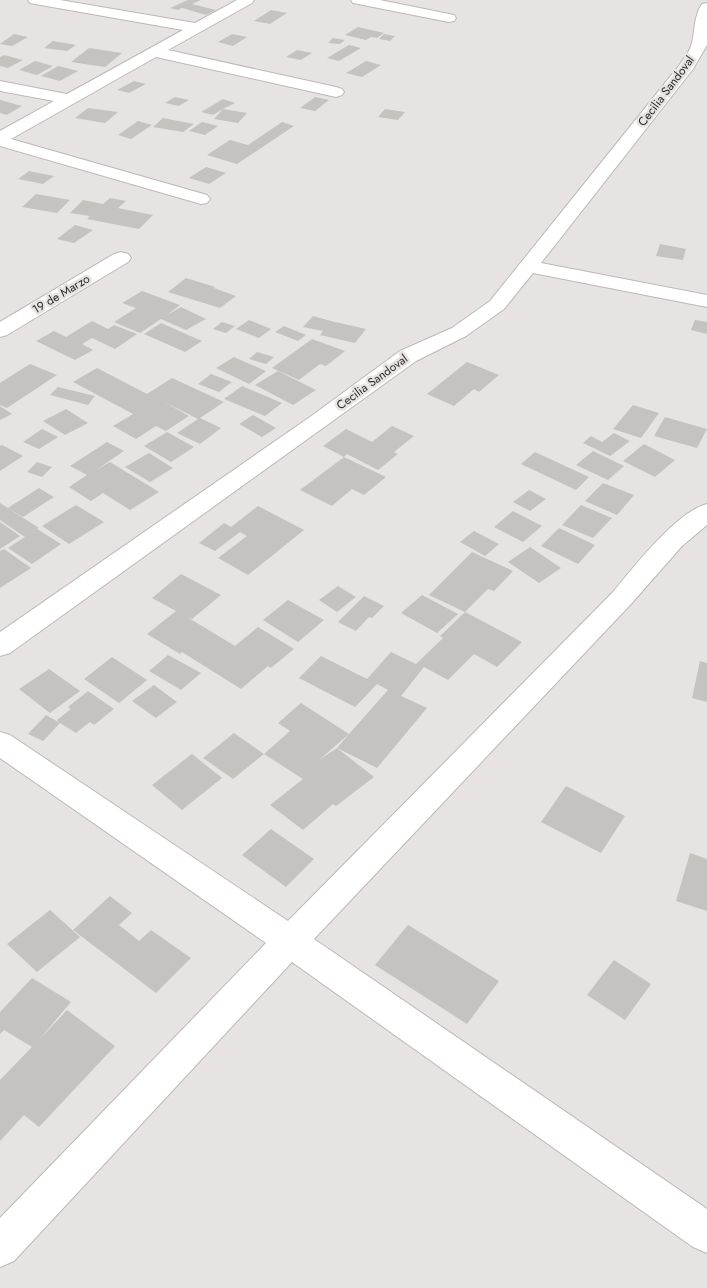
<svg xmlns="http://www.w3.org/2000/svg" width="707" height="1288" viewBox="0 0 707 1288" font-family="Jost,sans-serif">
	<rect width="100%" height="100%" fill="#e7e3e2"/>
	<path fill="#c5c2c0" d="M188,0h13l-9,4 24,6 -10,5 -24,-7 -4,2 -8,-2z
		M271,10l16,3 -17,11 -16,-3z
		M358,27l26,6 -7,5 -6,-1 -5,3 -21,-5z
		M14,34l14,3 -16,9 -12,-2z
		M232,34l15,3 -14,9 -15,-4z
		M384,34l11,2 -5,5 -11,-2z
		M333,38l12,2 -5,4 -12,-1z
		M53,41l23,4 -9,6 -23,-3z
		M349,45l12,3 -22,13 -12,-3z
		M89,48l33,5 -17,14 -34,-5z
		M297,50l15,3 -11,7 -15,-3z
		M4,55l19,5 -15,8 -8,-2v-9z
		M35,61l18,5 -16,9 -18,-5z
		M366,61l15,4 -19,12 -16,-4z
		M58,66l20,5 -18,10 -19,-5z
		M134,81l12,3 -17,9 -12,-3z
		M175,97l14,3 -10,6 -14,-3z
		M315,97l14,3 -14,11 -15,-3z
		M223,99l12,4 -12,6 24,4 -9,10 -24,-4 9,-10 -10,6 -12,-3z
		M0,100l22,6 -15,9 -7,-2z
		M88,108l30,4 -13,11 -30,-5z
		M385,109l20,3 -7,8 -20,-3z
		M163,118l31,6 -11,8 -30,-5z
		M138,121l14,4 -21,14 -13,-4z
		M202,122l16,4 -13,9 -16,-4z
		M282,122l12,4 -57,38 -30,-9 23,-15 18,5z
		M206,167l20,6 -17,11 -20,-6z
		M29,171l25,5 -11,8 -25,-5z
		M36,194l34,6 -13,13 -35,-6z
		M110,198l16,3 -8,7 35,7 -14,14 -52,-10 3,-3 -20,-3 13,-13 20,4z
		M75,225l18,5 -19,13 -17,-4z
		M660,244l26,5 -3,11 -27,-4z
		M186,278l29,9 -1,1 22,8 -16,12 -52,-16z
		M142,291l38,14 -13,10 14,-8 25,12 -20,11 -25,-11 -21,14 -26,-11 22,-14 -14,-5z
		M313,316l18,5 35,8 -11,14 -35,-8 3,-4 -20,-4z
		M249,320l22,9 -12,9 -23,-9z
		M695,320l12,2v12l-16,-4z
		M92,321l16,8 6,-4 23,9 -22,15 -23,-11 -10,6 11,6 -18,10 -39,-19 18,-10 12,6z
		M222,322l13,4 -9,7 -13,-4z
		M161,323l41,18 -17,11 -41,-18z
		M284,326l22,9 -8,6 -23,-9z
		M312,339l33,12 -19,15 -6,-2 -21,16 -27,-12z
		M257,352l17,5 -8,7 -17,-5z
		M234,357l32,14 -17,13 -33,-16z
		M467,362l32,13 -20,17 -5,-3 -20,17 -27,-12z
		M30,364l27,11 -50,33 -7,-3v-22z
		M97,368l50,26 25,-16 52,24 -24,16 21,10 -21,16 -23,-11 21,-14 -34,-17 25,14 -23,15 -10,-5 -20,13 -23,-13 20,-12 -60,-32z
		M278,371l38,19 -23,15 -38,-20z
		M211,374l21,8 -13,10 -21,-8z
		M242,386l40,17 -17,13 -41,-17z
		M58,387l37,9 -7,9 -38,-10z
		M633,405l26,8 -18,25 -28,-9z
		M0,406l12,8 -12,6z
		M66,409l22,14 -23,12 -22,-14z
		M253,415l23,13 -14,9 -23,-13z
		M665,417l42,12 -10,19 -43,-12z
		M392,426l22,10 -20,16 4,2 -20,16 -31,-16 -3,3 -21,-11 23,-17 26,13z
		M42,429l16,8 -19,12 -16,-7z
		M167,432l27,15 -23,15 -27,-16z
		M614,433l16,8 -20,15 -27,-13 8,-7 11,6z
		M107,442l17,9 -28,19 14,-8 49,30 -29,18 -27,-17 -12,8 -22,-14 18,-12 -17,-9z
		M644,444l31,16 -20,17 -32,-16z
		M2,445l21,11 -23,15v-25z
		M593,451l31,15 -16,14 -32,-15z
		M535,452l54,25 -13,13 -55,-26z
		M149,453l24,15 -23,14 -25,-15z
		M344,457l42,20 -22,18 -12,-6 -20,17 -32,-16z
		M37,462l15,5 -10,10 -15,-5z
		M603,483l31,12 -17,20 -32,-14z
		M39,488l15,9 -31,20 -15,-9z
		M529,490l17,9 -16,12 -17,-9z
		M0,503l39,25 -2,1 24,15 -29,20 -24,-16 17,-11 -25,-17z
		M76,505l28,17 -35,22 -27,-18z
		M581,505l31,13 -19,20 -31,-13z
		M258,506l46,24 -56,45 -30,-17 29,-22 -7,-4 -25,19 -16,-8 25,-20 7,4z
		M513,511l29,15 -19,16 -29,-15z
		M0,522l20,14 -20,13z
		M559,528l36,17 -17,19 -37,-18z
		M474,531l25,13 -14,12 -25,-14z
		M530,547l31,21 -22,15 -31,-21z
		M4,549l27,19 -31,20v-37z
		M472,552l41,19 -19,20 -6,-2 -23,23 57,30 -25,25 -23,-13 -26,26 -24,-13 -23,29 26,12 -50,60 -40,-20 12,-14 -30,26 18,-12 37,29 -38,29 -3,-2 -30,26 -33,-25 33,-26 -39,-25 26,-23 -12,-8 23,-20 48,31 39,-44 -11,-6 -22,23 -56,-29 22,-22 46,23 24,-27 25,12 27,-26 -3,-2 25,-24 -36,-17z
		M181,574l40,21 -29,24 -5,-2 48,29 23,-19 36,22 -23,19 -3,-2 -27,23 -59,-37 -2,2 -33,-20 29,-23 -24,-13z
		M338,586l18,11 -19,15 -18,-12z
		M422,595l36,19 -21,19 -36,-20z
		M364,596l20,10 -12,12 -3,-1 -13,14 -18,-9z
		M288,600l36,20 -26,22 -35,-22z
		M168,655l33,18 -20,17 -32,-19z
		M112,657l35,23 -28,23 -35,-24z
		M700,661l7,2v39l-15,-4z
		M49,669l31,22 -30,22 -31,-24z
		M154,685l23,17 -21,16 -24,-17z
		M88,691l26,18 -20,16 -4,-3 -14,11 -16,-10 -17,18 -15,-7 18,-19 14,8 -3,-3 14,-11 -3,-2z
		M234,733l30,21 -31,25 -30,-21z
		M192,754l30,24 -40,32 -30,-25z
		M566,786l59,30 -24,37 -60,-31z
		M271,829l43,30 -28,28 -44,-32z
		M690,853l17,6v52l-31,-10z
		M110,896l22,17 -13,12 20,16 12,-11 40,28 -35,35 -83,-63z
		M50,910l30,27 -43,35 -30,-28z
		M408,925l91,56 -32,43 -92,-59z
		M614,960l37,24 -26,36 -38,-25z
		M32,978l39,24 -33,39 29,-31 48,36 -76,81 -15,-12 -24,26v-61l32,-33 -28,-17 -4,4v-22z"/>
	<g fill="none" stroke-linecap="round" stroke-linejoin="round">
		<defs>
			<path id="minor" d="M28,0h32l135,23 42,-23h17l-2,3 -84,47 168,37 6,2 2,3 -2,3 -6,2 -180,-40 -145,82 196,56 3,4 -3,4 -6,1 -201,-58v-15l54,-30 -54,-10v-10l67,13 116,-64 -148,-26 -5,-1z
				M351,0h29l69,14 5,1 2,3 -2,3 -5,1 -91,-18 -5,-1z
				M707,3v42l-14,24 -152,194 166,32v12l-174,-34 -29,36 -38,27 -50,25 -406,292 -10,3v-24l310,-215 90,-66 52,-23 38,-27 188,-234c5,-7 12,-16 14,-24 3,-14 2,-27 10,-39z
				M121,252l7,2 3,4 -3,4 -121,73 -7,2v-15l114,-68z
				M707,504v21l-25,21 -51,58 -317,335 393,270v44l-14,-6 -401,-285 -278,299 -14,6v-49l266,-275 -266,-185v-26l10,3 278,186 325,-329c21,-25 63,-80 94,-88z"/>
		</defs>
		<use href="#minor" stroke="#bcb8b7" stroke-width="2"/>
		<use href="#minor" fill="#fff" fill-rule="evenodd"/>
	</g>
	<g text-anchor="middle" stroke-width="5" stroke-linejoin="round" paint-order="stroke">
		<g font-size="12" fill="#2a2828" stroke="#e7e3e2">
			<text transform="translate(666 91) rotate(-53)" y="4">Cecilia Sandoval</text>
			<text transform="translate(61 294) rotate(-31)" y="4">19 de Marzo</text>
			<text transform="translate(372 382) rotate(-36)" y="4">Cecilia Sandoval</text>
		</g>
	</g>
</svg>
